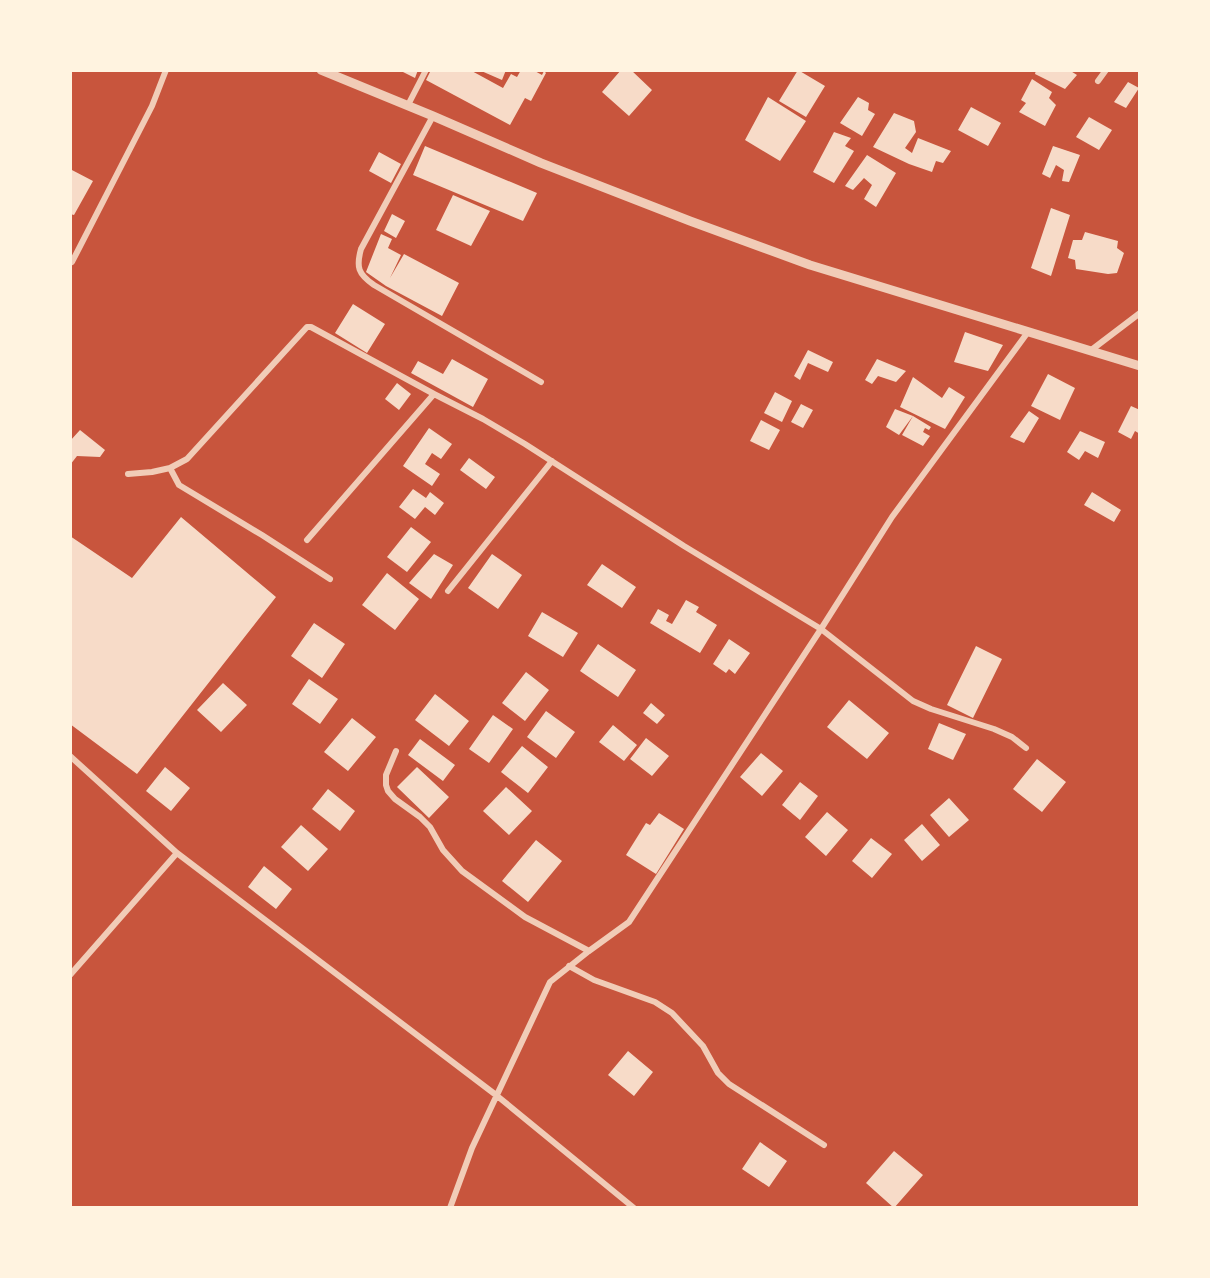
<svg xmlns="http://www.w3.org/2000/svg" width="1210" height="1278" viewBox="0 0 1210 1278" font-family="Signika,sans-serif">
	<rect width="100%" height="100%" fill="#c8553d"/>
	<path fill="#f7dbc8" d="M399,70h19l-3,8z
		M431,70h39l33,18 8,-14 6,3 4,-7h12l9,5 2,-4 2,2 -15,28 -6,-3 -15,27 -84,-45z
		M479,70h27l-4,10z
		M621,70h10l21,20 -23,26 -27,-24z
		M798,70l27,16 -19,31 -27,-16z
		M1036,70h33l8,5 -12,14 -30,-15z
		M1032,79l20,13 -3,6 7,7 -11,21 -26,-14 7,-9 -5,-3z
		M1128,82l11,6 -13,20 -12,-6z
		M768,97l38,24 -26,40 -35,-21z
		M858,97l11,6 -1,7 7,4 -13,22 -22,-13z
		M971,107l30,16 -13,23 -30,-16z
		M894,113l20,8 2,11 -11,16 7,5 6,-15 33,13 -8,12 -7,-2 -4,11 -23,-8 -36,-17z
		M1089,117l23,13 -13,20 -23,-13z
		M834,132l17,6 -6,8 9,5 -20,32 -21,-11z
		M425,146l112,47 -14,28 -110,-46z
		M1053,146l27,9 -11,27 -7,-1 2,-11 -8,-5 -6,13 -8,-4z
		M379,152l22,12 -10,19 -22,-12z
		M867,155l29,18 -20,34 -12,-8 8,-14 -8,-7 -11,12 -8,-4z
		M70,169l23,12 -19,34 -4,-1z
		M453,195l37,16 -19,35 -35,-16z
		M1051,208l19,7 -19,61 -20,-8z
		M392,214l13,7 -9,17 -12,-7z
		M1085,232l33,9 -1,7 7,5 -7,20 -9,1 -32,-5 -1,-9 -7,-2 5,-18h9z
		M381,234l11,5 -4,9 13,7 -11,23 14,-24 55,29 -17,33 -56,-30 -20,-14z
		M353,304l32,20 -18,29 -32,-20z
		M965,332l38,13 -15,26 -34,-9z
		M808,350l25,12 -5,10 -20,-9 -8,17 -6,-4z
		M452,359l36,20 -15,28 -62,-34 7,-12 25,13z
		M877,359l29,12 -10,11 -18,-6 -6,8 -7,-4z
		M1048,374l27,14 -15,32 -29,-14z
		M913,377l29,21 7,-11 16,10 -20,32 -45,-22z
		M397,383l14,11 -12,16 -14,-11z
		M775,392l17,9 -10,21 -18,-9z
		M801,404l12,6 -10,18 -12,-6z
		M1131,406l9,4v24l-5,-3 -4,8 -13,-7z
		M895,409l18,7 18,11 -2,3 -4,-2 -2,4 7,4 -7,10 -21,-11 11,-19 -14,19 -13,-8z
		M1029,411l10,7 -15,25 -14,-6z
		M761,420l19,10 -11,20 -19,-9z
		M429,428l23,16 -11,15 -9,-6 -7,11 15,10 -8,12 -29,-20z
		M80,430l25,20 -5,7 -23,-1 -7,9v-24z
		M1080,431l25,11 -7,16 -13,-7 -6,9 -12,-8z
		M469,458l26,19 -9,12 -26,-19z
		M413,489l13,9 4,-6 14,11 -9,12 -10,-8 -10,12 -16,-12z
		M1092,492l29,18 -7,12 -30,-17z
		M181,517l95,80 -139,177 -67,-50v-188l62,42z
		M411,527l20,15 -24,30 -20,-15z
		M434,554l19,11 -22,34 -22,-16z
		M492,554l30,21 -24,34 -30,-21z
		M602,564l34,23 -14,21 -35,-23z
		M387,573l32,26 -24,31 -33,-25z
		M686,600l13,7 -3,5 21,13 -17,28 -50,-30 8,-14 11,6 -3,6 6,3z
		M542,612l36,21 -15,24 -35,-21z
		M314,623l31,21 -23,34 -31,-22z
		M729,639l21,14 -15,21 -6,-5 -3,4 -13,-9z
		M598,644l38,26 -18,27 -38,-26z
		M976,646l26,13 -29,59 -26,-13z
		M526,672l23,18 -24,31 -23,-18z
		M309,679l29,20 -18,25 -28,-20z
		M223,683l24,22 -26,27 -24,-22z
		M435,694l34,27 -20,25 -34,-26z
		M849,700l40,33 -22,26 -40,-32z
		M651,703l14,12 -8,9 -14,-11z
		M546,711l29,21 -19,26 -29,-21z
		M493,715l20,14 -24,34 -20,-14z
		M352,718l24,19 -28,34 -24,-19z
		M939,723l27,11 -13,26 -25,-11z
		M613,725l24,20 -13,16 -25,-19z
		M646,738l23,18 -17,20 -22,-17z
		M420,739l35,26 -12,16 -35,-26z
		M522,746l26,21 -20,26 -27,-21z
		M761,753l22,18 -21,25 -22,-19z
		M1037,759l29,23 -24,30 -29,-23z
		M165,767l25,21 -19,23 -25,-20z
		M417,767l32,30 -20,21 -32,-31z
		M800,782l18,14 -18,24 -18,-15z
		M506,787l26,24 -23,24 -26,-24z
		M328,789l27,22 -15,20 -28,-22z
		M949,798l20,22 -20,17 -19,-22z
		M827,812l21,18 -22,26 -21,-19z
		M659,813l25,16 -28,45 -30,-19 20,-32 4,2z
		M922,824l18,21 -18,16 -18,-21z
		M301,825l27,24 -20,22 -27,-24z
		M871,838l21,16 -20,24 -20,-17z
		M536,840l26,21 -34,41 -26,-21z
		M264,866l28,23 -16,20 -28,-22z
		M628,1051l25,21 -19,24 -26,-21z
		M760,1142l27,19 -18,26 -27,-18z
		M894,1151l29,24 -29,33 -28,-25z"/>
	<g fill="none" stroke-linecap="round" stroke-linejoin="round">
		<path stroke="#f1ccb7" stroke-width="6" d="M1098,81l8,-11
			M408,105l18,-35
			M433,116l-72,133c-5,18 -3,25 13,36l167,97
			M72,262l80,-156 14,-36
			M1090,351l50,-38
			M170,468l9,17 83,50 68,44
			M128,474l24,-2 18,-4 17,-9 120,-132h4l123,67
			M307,540l127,-146 49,25 42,25 159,102 137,83 92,72 18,8 63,20 18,8 14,11
			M448,591l104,-130
			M396,751l-10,24v10l2,6 7,8 25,18 10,10 13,23 19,21 63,46 64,34
			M70,756l107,97 319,242 138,113
			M569,966l25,14 61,22 17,11 31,33 15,27 11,11 95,61
			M70,975l107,-122
			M450,1208l22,-60 78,-166 39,-31 40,-29 192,-293 71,-112 136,-185"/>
		<path stroke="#f1ccb7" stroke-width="9" d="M321,70l112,46 108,47 149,58 120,44 330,101"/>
	</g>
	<rect width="1210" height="1278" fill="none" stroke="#fff3e0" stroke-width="144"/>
</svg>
